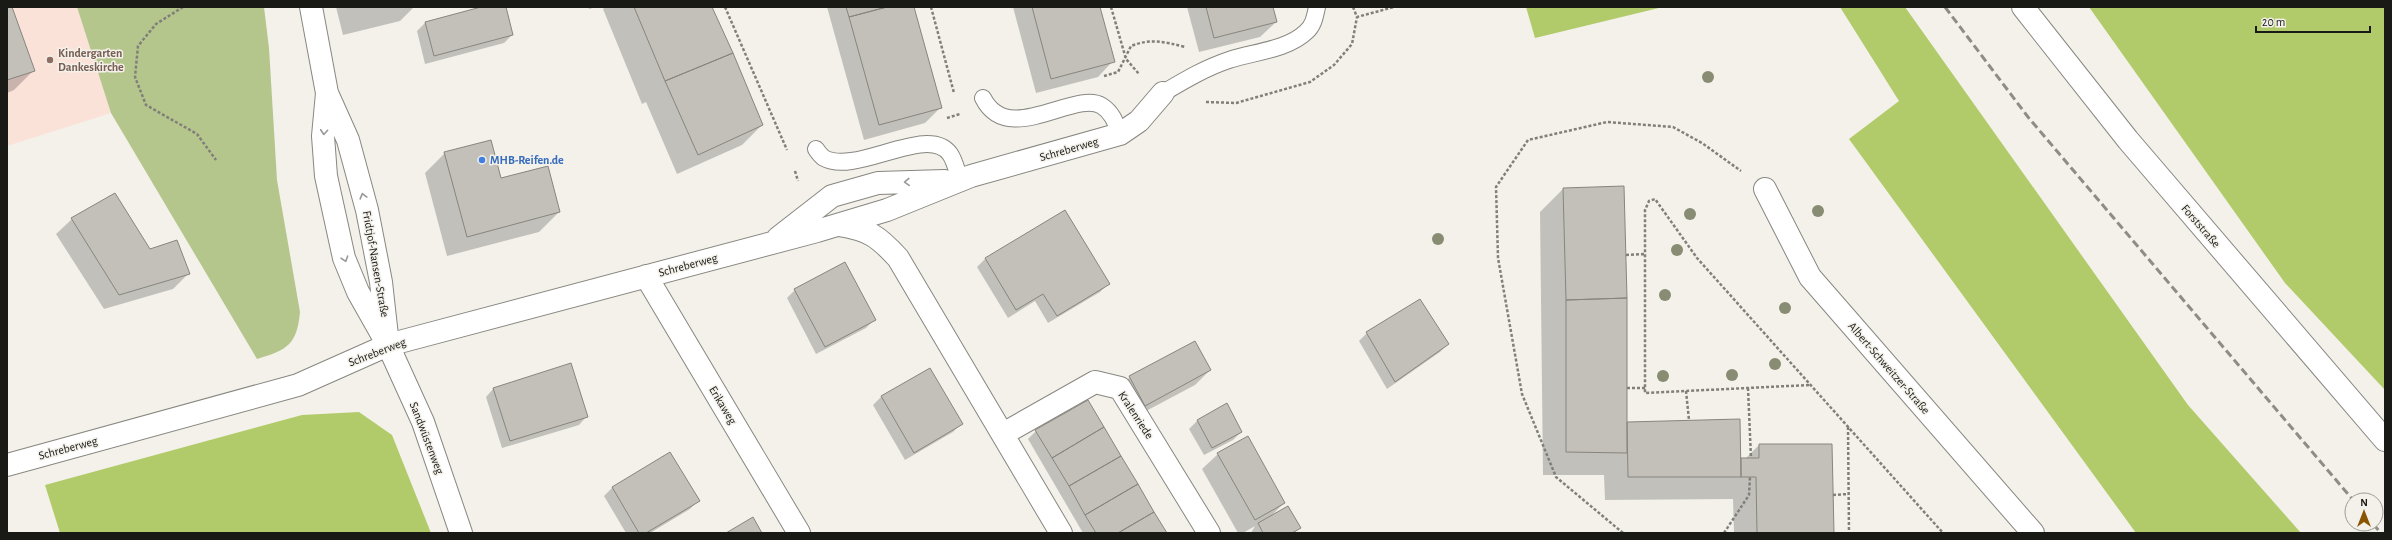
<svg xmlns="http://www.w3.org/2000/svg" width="2392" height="540" viewBox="0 0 2392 540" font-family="'Alegreya Sans',sans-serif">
	<rect width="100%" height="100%" fill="#f3f1ea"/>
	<path fill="#fae2d8" d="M7,7h70l34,106 -104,33z"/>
	<path fill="#b5c68c" d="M77,7h187l5,41 8,132 23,132c-3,33 -13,38 -43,47l-146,-246z"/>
	<path fill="#b1cb6a" d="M1526,7h137l-128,31z
		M1840,7h65l283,398 113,128h-165l-287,-394 50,-38z
		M2089,7h296v383l-100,-107z
		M359,412l33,23 39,98h-371l-15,-48 257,-70z"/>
	<path fill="#0003" d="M7,7h4l23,63 -20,20 -7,3z
		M336,7h78l-14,14 -57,14z
		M485,7h20l7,28 -8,8 -79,21 -8,-33 8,-8z
		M588,7h8l-7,2z
		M605,7h106l51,118 -20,20 -65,29 -31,-72 -4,2 -39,-95z
		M827,7h86l27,101 -15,15 -61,17z
		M1013,7h86l14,54 -15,16 -62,16z
		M1187,7h85l4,15 -16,15 -61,15z
		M445,153l55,26 59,33 -20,20 -92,24 -22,-83z
		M1563,189l63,234 114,-3v39h5l14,-14 73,88h-98l-1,-34 -128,1 -1,-25h-61l-3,-263z
		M1064,212l44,72 -8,8 -52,31 -13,-22 -27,17 -31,-51 8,-8z
		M72,219l77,31 39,24 -15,15 -69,20 -48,-75z
		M795,290l79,30 -8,8 -50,26 -29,-56z
		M1367,333l81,11 -8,8 -53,37 -28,-48z
		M1210,370l-15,15 -66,35 -15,-28 16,-15z
		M494,388l93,28 -8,9 -77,23 -16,-51z
		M881,397l80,27 -8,8 -48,28 -32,-55z
		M1197,421l44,11 -8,8 -29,15 -15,-26z
		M1036,431l130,102h-83l-55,-94z
		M1247,438l37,65 -12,12 27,13 -5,5h-43l4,-7 -12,7h-5l-36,-64 16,-15z
		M670,453l28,48 -8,8 -40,24h-24l-22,-37 8,-8z"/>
	<path fill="#c2c0b9" stroke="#87857e" d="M7,7h5l23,64 -28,9z
		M481,7h25l7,28 -79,21 -9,-34z
		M634,7h78l21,46 -68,28z
		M846,7h41l-38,10z
		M887,7h27l28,101 -63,17 -30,-108z
		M1032,7h68l15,55 -64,17z
		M1206,7h67l4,15 -63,16z
		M733,53l30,72 -65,30 -33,-74z
		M491,140l10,38 47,-12 12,46 -93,25 -23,-85z
		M1624,186l3,112 -61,2 -3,-112z
		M115,193l35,56 27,-9 13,34 -71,21 -48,-77z
		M1065,210l45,74 -53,32 -14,-22 -27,16 -31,-52z
		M845,262l31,58 -51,27 -31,-58z
		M1627,298v155l-61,-1v-152z
		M1420,299l29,45 -54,38 -29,-50z
		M1195,341l16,29 -66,36 -16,-30z
		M571,363l17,54 -78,24 -17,-53z
		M930,368l33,56 -49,29 -33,-57z
		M1088,400l16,27 -52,31 -17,-28z
		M1227,403l15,29 -30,16 -15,-28z
		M1740,419l1,58h-113l-1,-55z
		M1104,427l17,29 -52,30 -17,-28z
		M1248,436l37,67 -30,17 -38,-67z
		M1759,444h73l2,89h-77l-1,-56h-15v-19h18z
		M670,452l30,49 -54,32h-7l-27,-46z
		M1121,456l17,28 -53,31 -16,-29z
		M1138,484l16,28 -36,21h-22l-11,-18z
		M1288,506l13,22 -9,5h-29l-5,-10z
		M1154,512l13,21h-49z
		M753,517l9,16h-36z"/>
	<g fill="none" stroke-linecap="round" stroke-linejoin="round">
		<defs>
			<path id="service" d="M1163,93c22,-13 42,-25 66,-33 24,-8 58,-10 77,-28 8,-7 9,-16 11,-25
				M983,98c25,50 92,-9 119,8 11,7 14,18 18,28
				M816,149c2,3 5,7 8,9 32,18 104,-35 126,-4 5,7 7,18 10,26"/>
			<path id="minor" d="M311,7l16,86 21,47 19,70 14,72 6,54
				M327,93l-4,43 3,40 18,82 14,34 30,53 35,77 38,111
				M1765,189l45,88 223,256
				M839,225c30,5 39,11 59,33l163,275
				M778,238l54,-42 46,-13 67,-2
				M646,276l153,257
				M1003,434l92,-52 25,6 89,145
				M7,465l291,-80 90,-40 429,-114 70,-21 84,-34 149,-42 19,-13 24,-28"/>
			<path id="secondary" d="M2023,7l105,133 257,300"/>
		</defs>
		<use href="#service" stroke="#888780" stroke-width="18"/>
		<use href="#minor" stroke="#888780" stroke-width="24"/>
		<use href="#secondary" stroke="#888780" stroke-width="24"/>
		<path stroke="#807f7a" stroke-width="2.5" stroke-dasharray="3 2" stroke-linecap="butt" d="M183,7l-27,17 -18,22 -3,31 11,28 51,29 19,26
			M725,7l62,143
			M931,7l23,86
			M1111,7l15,52 13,15
			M1353,7l4,10 37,-10
			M1104,76l14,-4 13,-26c20,-8 34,-4 54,1
			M1206,102l30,1 74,-21 24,-17 18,-21 5,-27
			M947,118l13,-4
			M795,171l3,10
			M1626,255l19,-1
			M1809,385l-164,8v-183l4,-9 6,-2 42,59 246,275
			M1627,388h18
			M1748,388l3,70
			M1686,391l3,29
			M1848,427l1,106
			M1833,495l15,-1
			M1623,533l-67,-56 -34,-83 -24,-136 -2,-71 32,-47 79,-18 66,5 29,16 39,28
			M1724,533l25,-38 1,-18"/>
		<use href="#service" stroke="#fff" stroke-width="16"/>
		<use href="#minor" stroke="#fff" stroke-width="22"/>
		<use href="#secondary" stroke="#fff" stroke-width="22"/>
		<path stroke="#8d8c87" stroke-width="3" stroke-dasharray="8 4" stroke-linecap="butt" d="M1945,7l83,110 325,383
			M2373,524l8,9"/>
	</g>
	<g fill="#878c72">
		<circle cx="1708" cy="77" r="6"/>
		<circle cx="1818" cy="211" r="6"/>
		<circle cx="1690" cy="214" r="6"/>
		<circle cx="1438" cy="239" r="6"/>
		<circle cx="1677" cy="250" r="6"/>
		<circle cx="1665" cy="295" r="6"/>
		<circle cx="1785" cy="308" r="6"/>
		<circle cx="1775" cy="364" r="6"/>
		<circle cx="1732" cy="375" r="6"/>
		<circle cx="1663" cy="376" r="6"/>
	</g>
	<defs><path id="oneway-chevron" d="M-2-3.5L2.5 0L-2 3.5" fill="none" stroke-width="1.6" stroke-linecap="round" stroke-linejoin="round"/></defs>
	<g stroke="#989896">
		<use href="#oneway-chevron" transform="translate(324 132) rotate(94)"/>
		<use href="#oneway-chevron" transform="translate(907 182) rotate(178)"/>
		<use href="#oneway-chevron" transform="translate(363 196) rotate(-105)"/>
		<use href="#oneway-chevron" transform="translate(345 259) rotate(71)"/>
	</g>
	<circle fill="#8d6e63" stroke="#f3f1ea" stroke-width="1.5" cx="50" cy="60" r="4"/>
	<circle fill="#3f7fe0" stroke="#f3f1ea" stroke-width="1.5" cx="482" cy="160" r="4"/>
	<g text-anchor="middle" stroke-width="3" stroke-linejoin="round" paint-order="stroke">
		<g font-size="12" font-weight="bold" fill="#785e54" stroke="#f3f1ea" text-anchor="start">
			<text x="58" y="57">Kindergarten<tspan x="58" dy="14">Dankeskirche</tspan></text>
		</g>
		<g font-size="12" fill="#191916" stroke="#f3f1ea">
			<text transform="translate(1069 149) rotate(-16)" y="4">Schreberweg</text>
			<text transform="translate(2201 226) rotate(49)" y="4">Forststraße</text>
			<text transform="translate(376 264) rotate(80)" y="4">Fridtjof-Nansen-Straße</text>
			<text transform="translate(688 265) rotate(-15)" y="4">Schreberweg</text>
			<text transform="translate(377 352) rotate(-21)" y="4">Schreberweg</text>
			<text transform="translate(1889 368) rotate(49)" y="4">Albert-Schweitzer-Straße</text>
			<text transform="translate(723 405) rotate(59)" y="4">Erikaweg</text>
			<text transform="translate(1136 415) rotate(57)" y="4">Kralenriede</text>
			<text transform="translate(427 438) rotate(69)" y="4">Sandwüstenweg</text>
			<text transform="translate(68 448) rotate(-15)" y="4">Schreberweg</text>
		</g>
		<g font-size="12" font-weight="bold" fill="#366cbe" stroke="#f3f1ea" text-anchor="start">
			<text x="490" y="164">MHB-Reifen.de</text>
		</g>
	</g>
	<rect width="2392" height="540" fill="none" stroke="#191916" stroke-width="16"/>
	<g transform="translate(2364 512)"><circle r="19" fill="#f3f1ea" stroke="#9c9b95"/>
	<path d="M0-3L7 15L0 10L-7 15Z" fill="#8a5502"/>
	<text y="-6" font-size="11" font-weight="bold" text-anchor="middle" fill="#191916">N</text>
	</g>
	<path d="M2256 26v6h114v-6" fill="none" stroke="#191916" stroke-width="2"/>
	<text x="2262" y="26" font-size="12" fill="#191916" stroke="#f3f1ea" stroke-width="3" paint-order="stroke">20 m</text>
</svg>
